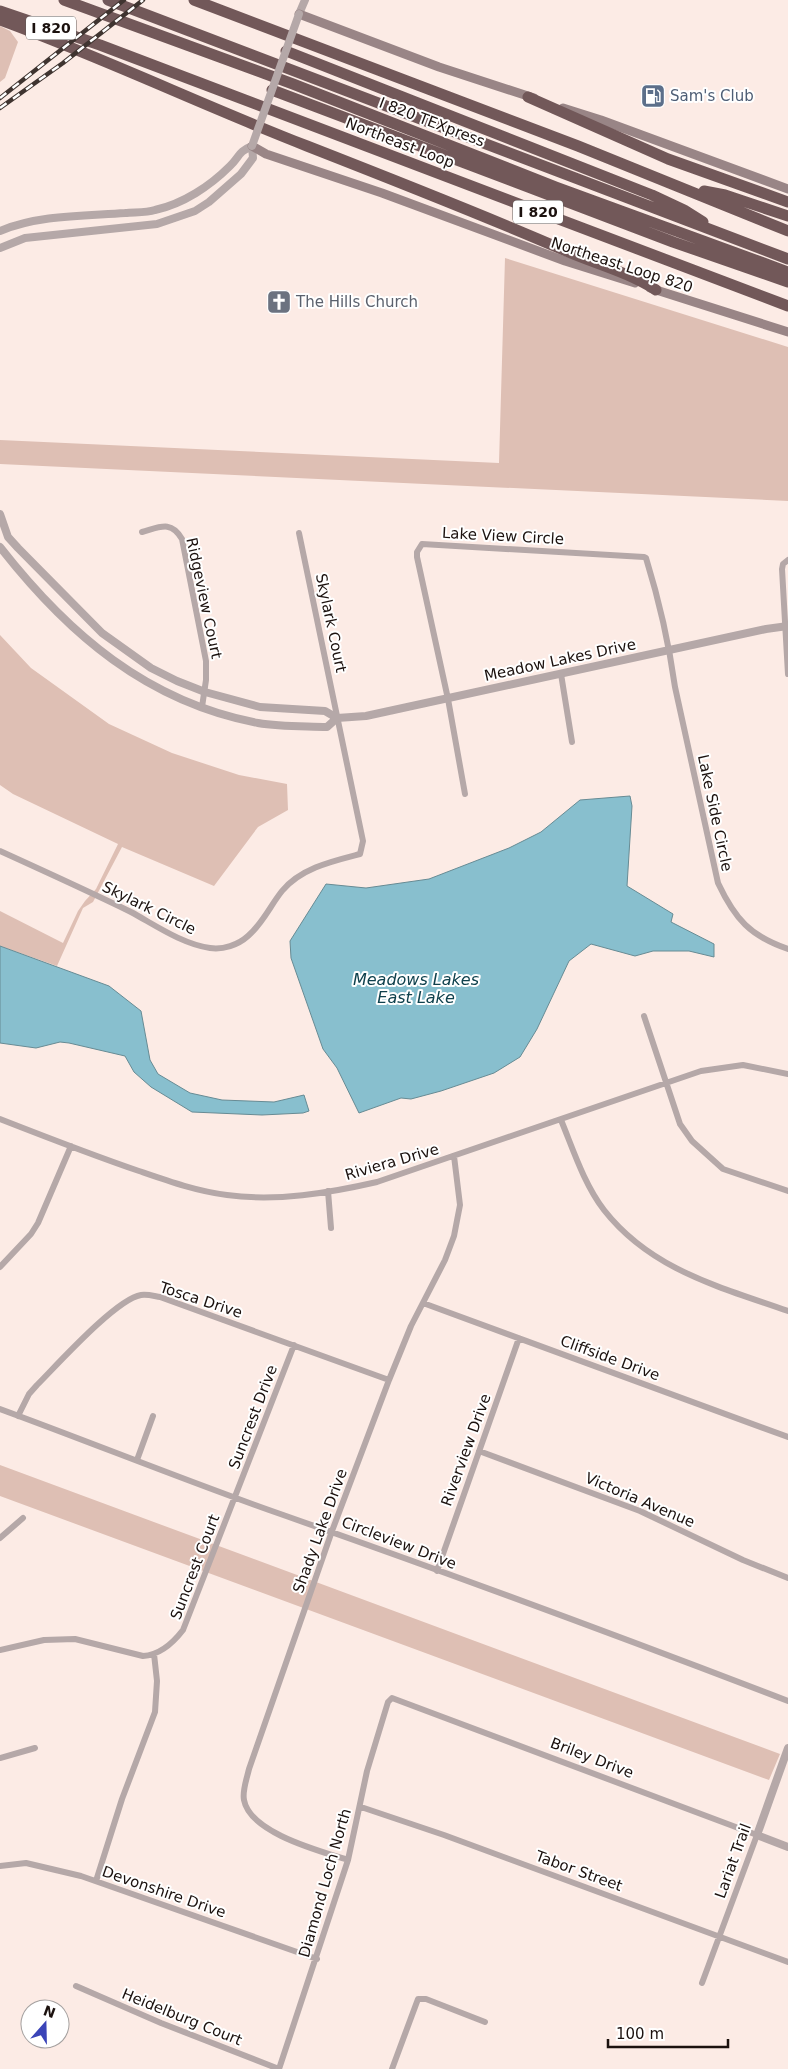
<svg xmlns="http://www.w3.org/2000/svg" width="788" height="2069" viewBox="0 0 788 2069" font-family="'DejaVu Sans',sans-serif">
	<rect width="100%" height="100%" fill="#fcebe5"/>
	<path fill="#debfb4" d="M0,26l10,5 8,11 -13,36 -5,4z
		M505,258l283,89v154l-788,-37v-24l499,23z
		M0,635l31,33 78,56 63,29 67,22 48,9 1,26 -30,17 -44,59 -92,-39 -29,55 -10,6 -26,58 -57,-20v-35l63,32 15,-32 7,-10 11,-12 22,-45 -105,-50 -13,-9z
		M0,1465l780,289 -11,26 -769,-284z"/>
	<path fill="#88bfce" stroke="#678b94" d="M630,796l2,10 -5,80 46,28 -2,8 43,22v13l-25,-6h-36l-18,5 -44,-12 -22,17 -32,68 -17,28 -26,16 -53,18 -30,8 -10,-1 -42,15 -22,-45 -14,-19 -32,-91 -1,-17 36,-57 40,4 63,-9 80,-31 32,-16 39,-32z
		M0,946l109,40 32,25 9,49 8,14 32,19 32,7 52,2 30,-7 5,16 -6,2 -41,2 -70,-3 -41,-25 -17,-15 -9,-16 -56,-13 -9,-1 -24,6 -36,-5z"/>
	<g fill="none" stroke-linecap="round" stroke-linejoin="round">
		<path stroke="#b5a8a8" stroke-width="6" d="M142,532c18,-5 29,-12 40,7l24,122v19l-4,27
			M788,560l-5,4 -1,5 6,105
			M561,674l11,68
			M465,794l-17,-95 -31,-142v-5l5,-8 222,13 2,1c13,42 23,86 29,129l43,196c17,36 32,53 70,66
			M0,851c44,20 88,40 131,61 24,13 51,32 79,36 13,2 28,-3 38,-12 15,-13 22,-30 34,-45 19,-23 51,-30 78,-37l3,-13 -64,-308
			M644,1016l36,108 12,17 31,28 65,22
			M0,1119c46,18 92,36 139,52 29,10 57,20 88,24 49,7 102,-2 150,-13l324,-111 42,-6 45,9
			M561,1120c12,29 23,64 43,90 47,60 116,77 184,101
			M328,1191l3,37
			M0,1267l31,-33 7,-11 33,-77
			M423,1303l365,134
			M0,1409c90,33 179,69 269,101 174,61 347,125 519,191
			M18,1416l11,-22 8,-9c20,-20 79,-86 104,-90 6,-1 13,1 19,2l229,83
			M479,1451l161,60 103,49 45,18
			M137,1460l16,-44
			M0,1538l23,-20
			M437,1571l82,-233
			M0,1650l44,-10 31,-1 68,17c17,-1 30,-13 40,-26l111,-285
			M0,1758l35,-10
			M361,1807l83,28 344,127
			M348,1860c-28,-9 -98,-27 -104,-60 -2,-9 3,-22 5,-31l83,-238 57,-151 22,-54 34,-66 9,-24 6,-31 -6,-49
			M0,1866l26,-3 55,13 236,83
			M96,1881l26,-82 33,-87 2,-31 -3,-27
			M76,1986l85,37 118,46
			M279,2069l69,-209 19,-89 21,-69 4,-4 365,137 -55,148
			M392,2069l26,-70h8l59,23"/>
		<path stroke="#b5a8a8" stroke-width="8" d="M299,14l6,-14
			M0,231c38,-16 83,-15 125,-18 9,-1 21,0 30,-3 28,-6 55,-24 75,-44 10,-10 8,-14 22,-20l1,12 -12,16 -32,28 -14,9 -38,13 -132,14 -25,10
			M0,514l8,23 10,11 84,85 49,35 26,13 28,11 55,15 65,4 12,7 29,-2 400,-87 22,-3
			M0,547c68,87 147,155 258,176 23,4 46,3 69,4l10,-9
			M788,1748l-31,87 31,12"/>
		<path stroke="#998586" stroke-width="9" d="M299,14l140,53 95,31
			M563,108l38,12 187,69
			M252,146l14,8 116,39 183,68 70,22
			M650,288l138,44"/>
		<path stroke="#725859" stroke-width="11" d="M64,0l229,84 263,103 232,85
			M108,0l680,259
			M194,0l384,146 210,85
			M0,11l100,34 688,261
			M0,20c104,38 204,86 307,126 87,34 174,68 259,105 30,13 62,21 90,39
			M286,51l366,144 32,15 19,12
			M272,90l401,152 115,40
			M528,97l140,62 120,43
			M704,191l21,4 63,21"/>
		<defs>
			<path id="rail" d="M0,98l124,-98
				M0,108l63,-45 80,-63"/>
		</defs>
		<use href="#rail" stroke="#3f3430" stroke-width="4.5"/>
		<use href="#rail" stroke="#fff" stroke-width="2.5" stroke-dasharray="8" stroke-linecap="butt"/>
		<path stroke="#b5a8a8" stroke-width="8" d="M252,146l47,-132"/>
	</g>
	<defs>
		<symbol id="fuel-square" viewBox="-11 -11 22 22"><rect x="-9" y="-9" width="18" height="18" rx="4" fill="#5c6f8a" stroke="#fff"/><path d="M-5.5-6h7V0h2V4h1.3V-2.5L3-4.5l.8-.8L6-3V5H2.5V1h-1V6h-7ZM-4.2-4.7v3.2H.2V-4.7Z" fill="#fff"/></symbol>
		<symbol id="church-square" viewBox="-11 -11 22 22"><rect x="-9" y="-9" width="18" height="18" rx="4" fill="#6b7280" stroke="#fff"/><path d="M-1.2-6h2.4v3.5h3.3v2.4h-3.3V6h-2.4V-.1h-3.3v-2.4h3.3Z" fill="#fff"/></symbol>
	</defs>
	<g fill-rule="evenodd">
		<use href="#fuel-square" x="639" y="82" width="28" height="28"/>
		<use href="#church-square" x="265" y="288" width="28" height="28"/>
	</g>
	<g text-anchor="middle" stroke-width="4" stroke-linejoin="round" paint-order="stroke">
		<g fill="#fff" stroke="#5f5856" stroke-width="1">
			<rect x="26" y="16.5" width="50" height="23" rx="4"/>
			<rect x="513" y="200.5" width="50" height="23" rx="4"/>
		</g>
		<g font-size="14" font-weight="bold" fill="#1b110e">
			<text x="51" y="33">I 820</text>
			<text x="538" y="217">I 820</text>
		</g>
		<g font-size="15" fill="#4e5e75" stroke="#fff" text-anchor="start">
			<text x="670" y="101">Sam's Club</text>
		</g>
		<g font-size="15" fill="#1b110e" stroke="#fff">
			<text transform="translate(432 122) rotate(21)" y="5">I 820 TEXpress</text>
			<text transform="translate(400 143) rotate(21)" y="5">Northeast Loop</text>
			<text transform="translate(622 265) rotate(18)" y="5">Northeast Loop 820</text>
			<text transform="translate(503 536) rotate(3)" y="5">Lake View Circle</text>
			<text transform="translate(204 598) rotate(78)" y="5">Ridgeview Court</text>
			<text transform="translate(331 623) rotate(78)" y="5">Skylark Court</text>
			<text transform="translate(560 660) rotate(-12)" y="5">Meadow Lakes Drive</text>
			<text transform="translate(715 813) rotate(78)" y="5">Lake Side Circle</text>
			<text transform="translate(149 908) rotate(26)" y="5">Skylark Circle</text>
			<text transform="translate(392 1162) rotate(-16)" y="5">Riviera Drive</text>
			<text transform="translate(201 1300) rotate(18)" y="5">Tosca Drive</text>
			<text transform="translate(610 1358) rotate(20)" y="5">Cliffside Drive</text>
			<text transform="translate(253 1417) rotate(-69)" y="5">Suncrest Drive</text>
			<text transform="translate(466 1450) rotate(-70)" y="5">Riverview Drive</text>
			<text transform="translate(640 1500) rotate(23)" y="5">Victoria Avenue</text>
			<text transform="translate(320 1531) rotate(-70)" y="5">Shady Lake Drive</text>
			<text transform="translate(399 1543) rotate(21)" y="5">Circleview Drive</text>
			<text transform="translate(195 1567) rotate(-69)" y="5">Suncrest Court</text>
			<text transform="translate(592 1758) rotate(21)" y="5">Briley Drive</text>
			<text transform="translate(733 1861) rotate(-70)" y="5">Lariat Trail</text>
			<text transform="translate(579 1871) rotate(20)" y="5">Tabor Street</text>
			<text transform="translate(325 1883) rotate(-74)" y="5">Diamond Loch North</text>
			<text transform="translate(164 1892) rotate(19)" y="5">Devonshire Drive</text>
			<text transform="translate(182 2017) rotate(22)" y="5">Heidelburg Court</text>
		</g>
		<g font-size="15" fill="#5b616d" stroke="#fff" text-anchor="start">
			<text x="296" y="307">The Hills Church</text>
		</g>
		<g font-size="16" font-style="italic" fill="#0f414d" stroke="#fff">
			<text x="416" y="985">Meadows Lakes<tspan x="416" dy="18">East Lake</tspan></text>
		</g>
	</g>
	<g transform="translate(45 2024) rotate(20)"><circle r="24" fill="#ffffff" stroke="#a4a09f"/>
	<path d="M0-4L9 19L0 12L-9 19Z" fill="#3a44b8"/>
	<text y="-8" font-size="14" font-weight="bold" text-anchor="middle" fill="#1b110e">N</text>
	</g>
	<path d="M608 2039v8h120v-8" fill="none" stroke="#1b110e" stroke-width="2.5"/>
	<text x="616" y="2039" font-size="15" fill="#1b110e" stroke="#ffffff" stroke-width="4" paint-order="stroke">100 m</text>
</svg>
